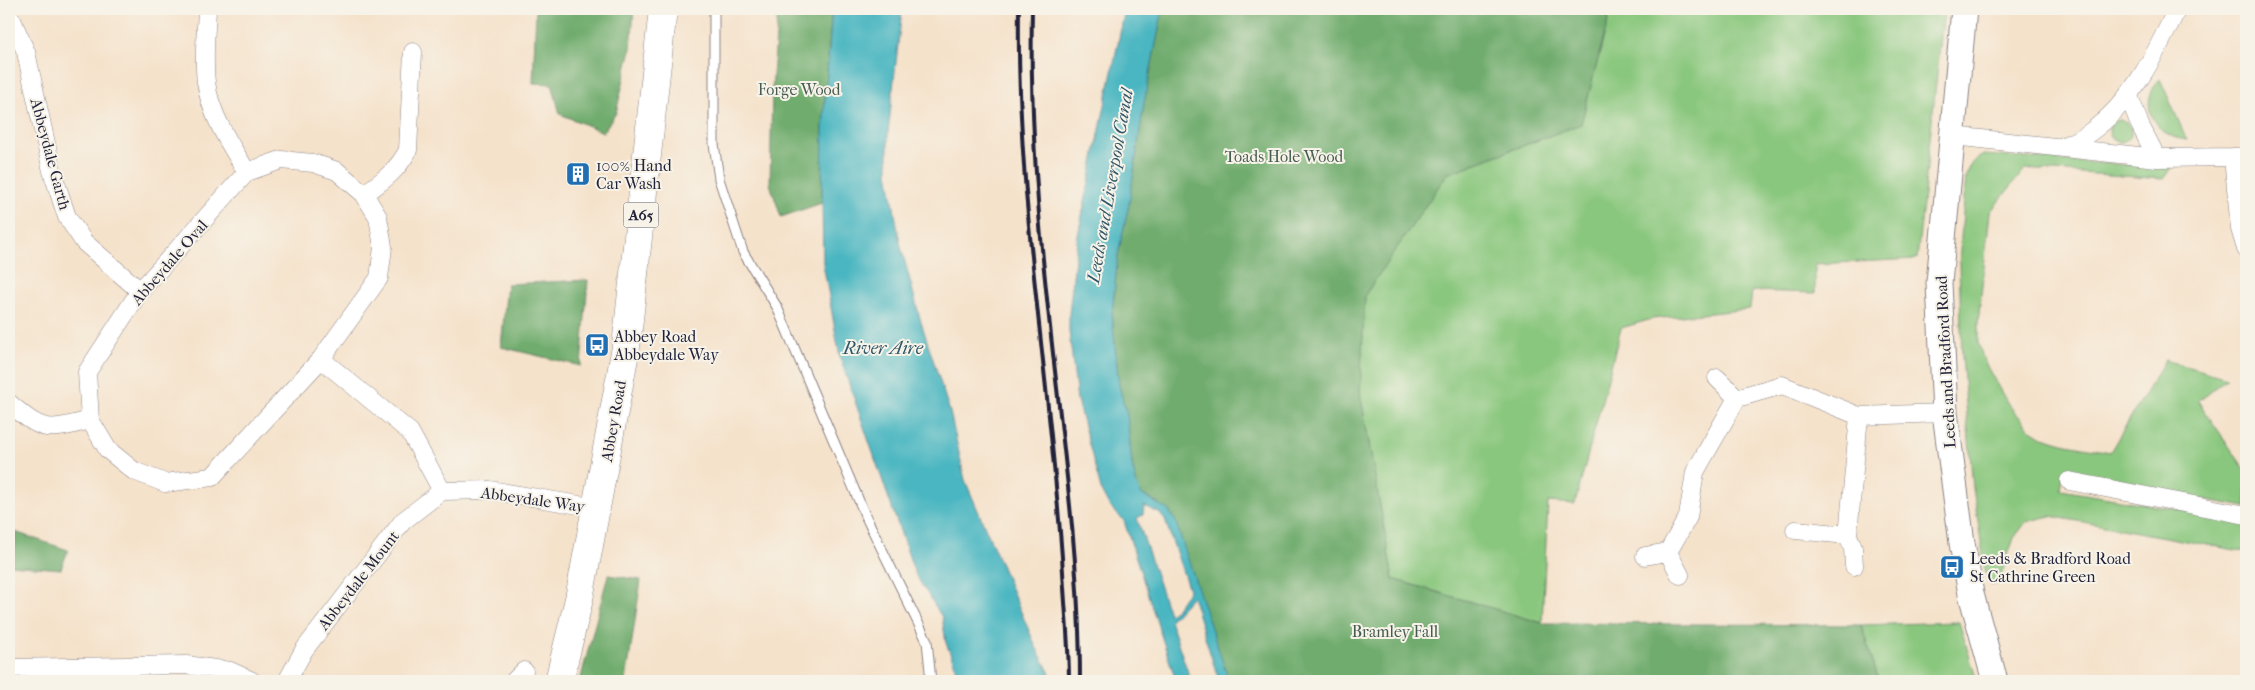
<svg xmlns="http://www.w3.org/2000/svg" width="2255" height="690" viewBox="0 0 2255 690" font-family="'IM FELL French Canon',serif">
	<rect width="100%" height="100%" fill="#f7f3e8"/>
	<filter id="ink" filterUnits="userSpaceOnUse"><feTurbulence type="fractalNoise" baseFrequency=".02" numOctaves="2"/><feDisplacementMap in="SourceGraphic" scale="10" xChannelSelector="R" yChannelSelector="G"/><feConvolveMatrix kernelMatrix="1 2 1 2 8 2 1 2 1" color-interpolation-filters="sRGB"/></filter>
	<filter id="wash" filterUnits="userSpaceOnUse"><feTurbulence type="fractalNoise" baseFrequency=".0096" numOctaves="4" result="noise"/><feDisplacementMap in="SourceGraphic" scale="20" xChannelSelector="R" yChannelSelector="G"/><feGaussianBlur stdDeviation="1.12" result="paint"/><feColorMatrix in="noise" values="0 0 0 0 0 0 0 0 0 0 0 0 0 0 0 0 0 1.4 0 .05"/><feComposite in="paint" operator="in"/></filter>
	<g filter="url(#wash)">
		<rect width="100%" height="100%" fill="#f5e2cb"/>
		<path fill="#8ac77e" stroke="#56745c" d="M1611,9h333l-27,250 -102,5v29l-63,-2 -2,18 -98,10 -31,9 -46,176 -27,-2 -6,121 -149,-44 -33,-187 5,-97 82,-121 134,-50z
			M2160,79l27,61c-32,-3 -51,-35 -27,-61z
			M2109 131a11 11 0 1 1 22 0a11 11 0 1 1-22 0Z
			M1984,155l188,13 -8,11 -139,-10 -35,43 -12,111v20l7,20 23,41 22,25 13,8 24,7 43,8 55,-92 62,18 -29,23 48,70v36l-183,-33 -2,16 185,31v31l-196,-36 -24,6 -12,16 -16,46 -8,1 -5,-16 -12,-81 -11,-131 -3,-94 7,-87c4,-10 8,-17 18,-21z
			M1959,622l18,59h-98l-18,-56z"/>
		<path fill="#6fac6d" stroke="#486754" d="M536,9h98l-3,40 -15,64 -13,19 -43,-18 -8,-30 -19,-1z
			M778,9h54l-9,116 -1,78 -41,14 -11,-33 2,-95z
			M1163,9h306l9,2 1,-2h132l-30,115 -134,50 -82,121 -5,97 33,187 149,44 319,2 18,56h-650l-14,-40 -57,-138 -17,-9 -4,-9 -5,-20 -5,-50 -8,-29 -7,-72 6,-59 11,-51 15,-101z
			M588,280l-7,86 -80,-19 6,-63z
			M9,530l59,20 -7,19 -52,-4z
			M608,575l33,5 -15,101h-46z"/>
		<path fill="#48b6c1" stroke="#356c7e" fill-rule="evenodd" d="M832,9h70l-14,124v39l12,71 21,79 29,90 15,68 71,167 18,34h-98l-1,-16 -9,-22 -4,-26 -27,-43 -75,-216 -17,-95 -1,-60 1,-78z
			M1125,9h38l-19,94 -15,101 -11,51 -6,59 7,72 8,29 5,50 5,20 4,9 27,16 7,10 54,161h-10l-27,-85 -22,24 21,61h-15l-52,-160 -15,-15 -7,-13 -25,-93 -8,-69v-17l8,-74zM1144,506l15,7 6,7 24,70 -12,18 -8,6 -32,-96 6,-3z"/>
	</g>
	<g filter="url(#ink)">
		<g fill="none" stroke-linecap="round" stroke-linejoin="round">
			<defs>
				<path id="service" d="M714,9v135l5,35 24,73 34,55 88,208 62,126 4,40"/>
				<path id="minor" d="M207,9c-1,24 -4,49 -1,73 4,32 24,63 41,90
					M9,21l3,-1 14,32 26,119 15,46 17,25 56,49
					M2129,96l11,29 17,33
					M1953,136l204,22 76,-1
					M2061,147c9,-4 20,-8 28,-14 43,-30 66,-78 88,-124
					M2246,156l-13,1 7,72 6,20
					M281,160l32,3 24,8 27,23 14,23 5,30 -4,31 -58,81 -109,118 -47,6 -31,-12 -26,-21 -18,-30 -3,-48 53,-81 107,-119z
					M364,194c19,-13 34,-24 44,-44l5,-98
					M321,359l89,73 32,59
					M1717,378l20,20
					M9,403c35,30 37,28 81,17
					M2069,481l177,34
					M442,491l48,-1 107,18
					M1795,530l53,5 11,-119
					M1848,535l5,13 1,18
					M1668,552l20,-35 7,-45 42,-74 45,-13 77,31 86,-3
					M1645,556l23,-4 12,23
					M9,668l177,-3 44,6 22,10
					M287,681l17,-31 99,-129 39,-30
					M514,681l10,-10"/>
				<path id="secondary" d="M1964,9l-25,274 6,130 17,130 9,51 24,87"/>
				<path id="primary" d="M559,681l20,-82 47,-252 37,-338"/>
			</defs>
			<use href="#service" stroke="#8c8283" stroke-width="11"/>
			<use href="#minor" stroke="#8c8283" stroke-width="19"/>
			<use href="#secondary" stroke="#8c8283" stroke-width="27"/>
			<use href="#primary" stroke="#8c8283" stroke-width="29"/>
			<use href="#service" stroke="#fff" stroke-width="9"/>
			<use href="#minor" stroke="#fff" stroke-width="18"/>
			<use href="#secondary" stroke="#fff" stroke-width="25"/>
			<use href="#primary" stroke="#fff" stroke-width="28"/>
			<path stroke="#22223b" stroke-width="4" d="M1019,9c-3,188 32,375 44,563 2,36 6,73 6,109
				M1032,9c-2,93 4,186 14,280 13,130 34,261 34,392"/>
		</g>
	</g>
	<defs>
		<symbol id="building-square" viewBox="-11 -11 22 22"><rect x="-9" y="-9" width="18" height="18" rx="4" fill="#1f6fb2" stroke="#f7f3e8"/><path d="M-4-6H4V6H1V3H-1V6H-4ZM-2.5-4.3h1.7v1.8h-1.7ZM.8-4.3h1.7v1.8H.8ZM-2.5-1h1.7V.8h-1.7ZM.8-1h1.7V.8H.8Z" fill="#fff"/></symbol>
		<symbol id="bus-square" viewBox="-11 -11 22 22"><rect x="-9" y="-9" width="18" height="18" rx="4" fill="#1f6fb2" stroke="#f7f3e8"/><path d="M-5-6H5V4H4V6H2V4H-2V6H-4V4H-5ZM-3.5-4V0h7V-4ZM-3.5 1.2v1.5H-2V1.2ZM2 1.2v1.5H3.5V1.2Z" fill="#fff"/></symbol>
	</defs>
	<g fill-rule="evenodd">
		<use href="#building-square" x="564" y="160" width="28" height="28"/>
		<use href="#bus-square" x="583" y="331" width="28" height="28"/>
		<use href="#bus-square" x="1938" y="553" width="28" height="28"/>
	</g>
	<g text-anchor="middle" stroke-width="4" stroke-linejoin="round" paint-order="stroke">
		<rect fill="#f7f3e8" stroke="#62616f" stroke-width="1" x="623.5" y="202.5" width="35" height="25" rx="4"/>
		<g font-size="15" font-weight="bold" fill="#22223b">
			<text x="641" y="220">A65</text>
		</g>
		<g font-size="16" fill="#465c52" stroke="#f7f3e8">
			<text x="799" y="95">Forge Wood</text>
			<text x="1284" y="162">Toads Hole Wood</text>
			<text x="1395" y="637">Bramley Fall</text>
		</g>
		<g font-size="16" fill="#22223b" stroke="#f7f3e8">
			<text transform="translate(51 154) rotate(75)" y="6">Abbeydale Garth</text>
			<text transform="translate(169 262) rotate(-49)" y="6">Abbeydale Oval</text>
			<text transform="translate(1945 362) rotate(-93)" y="6">Leeds and Bradford Road</text>
			<text transform="translate(613 421) rotate(-80)" y="6">Abbey Road</text>
			<text transform="translate(533 499) rotate(8)" y="6">Abbeydale Way</text>
			<text transform="translate(358 580) rotate(-52)" y="6">Abbeydale Mount</text>
		</g>
		<g font-size="16" fill="#22223b" stroke="#f7f3e8" text-anchor="start">
			<text x="596" y="171">100% Hand<tspan x="596" dy="18">Car Wash</tspan></text>
			<text x="614" y="342">Abbey Road<tspan x="614" dy="18">Abbeydale Way</tspan></text>
			<text x="1970" y="564">Leeds &amp; Bradford Road<tspan x="1970" dy="18">St Cathrine Green</tspan></text>
		</g>
		<g font-size="18" font-style="italic" fill="#2f566a" stroke="#f7f3e8">
			<text transform="translate(1110 186) rotate(-80)" y="6">Leeds and Liverpool Canal</text>
			<text x="883" y="354">River Aire</text>
		</g>
	</g>
	<rect width="2255" height="690" fill="none" stroke="#f7f3e8" stroke-width="30"/>
</svg>
